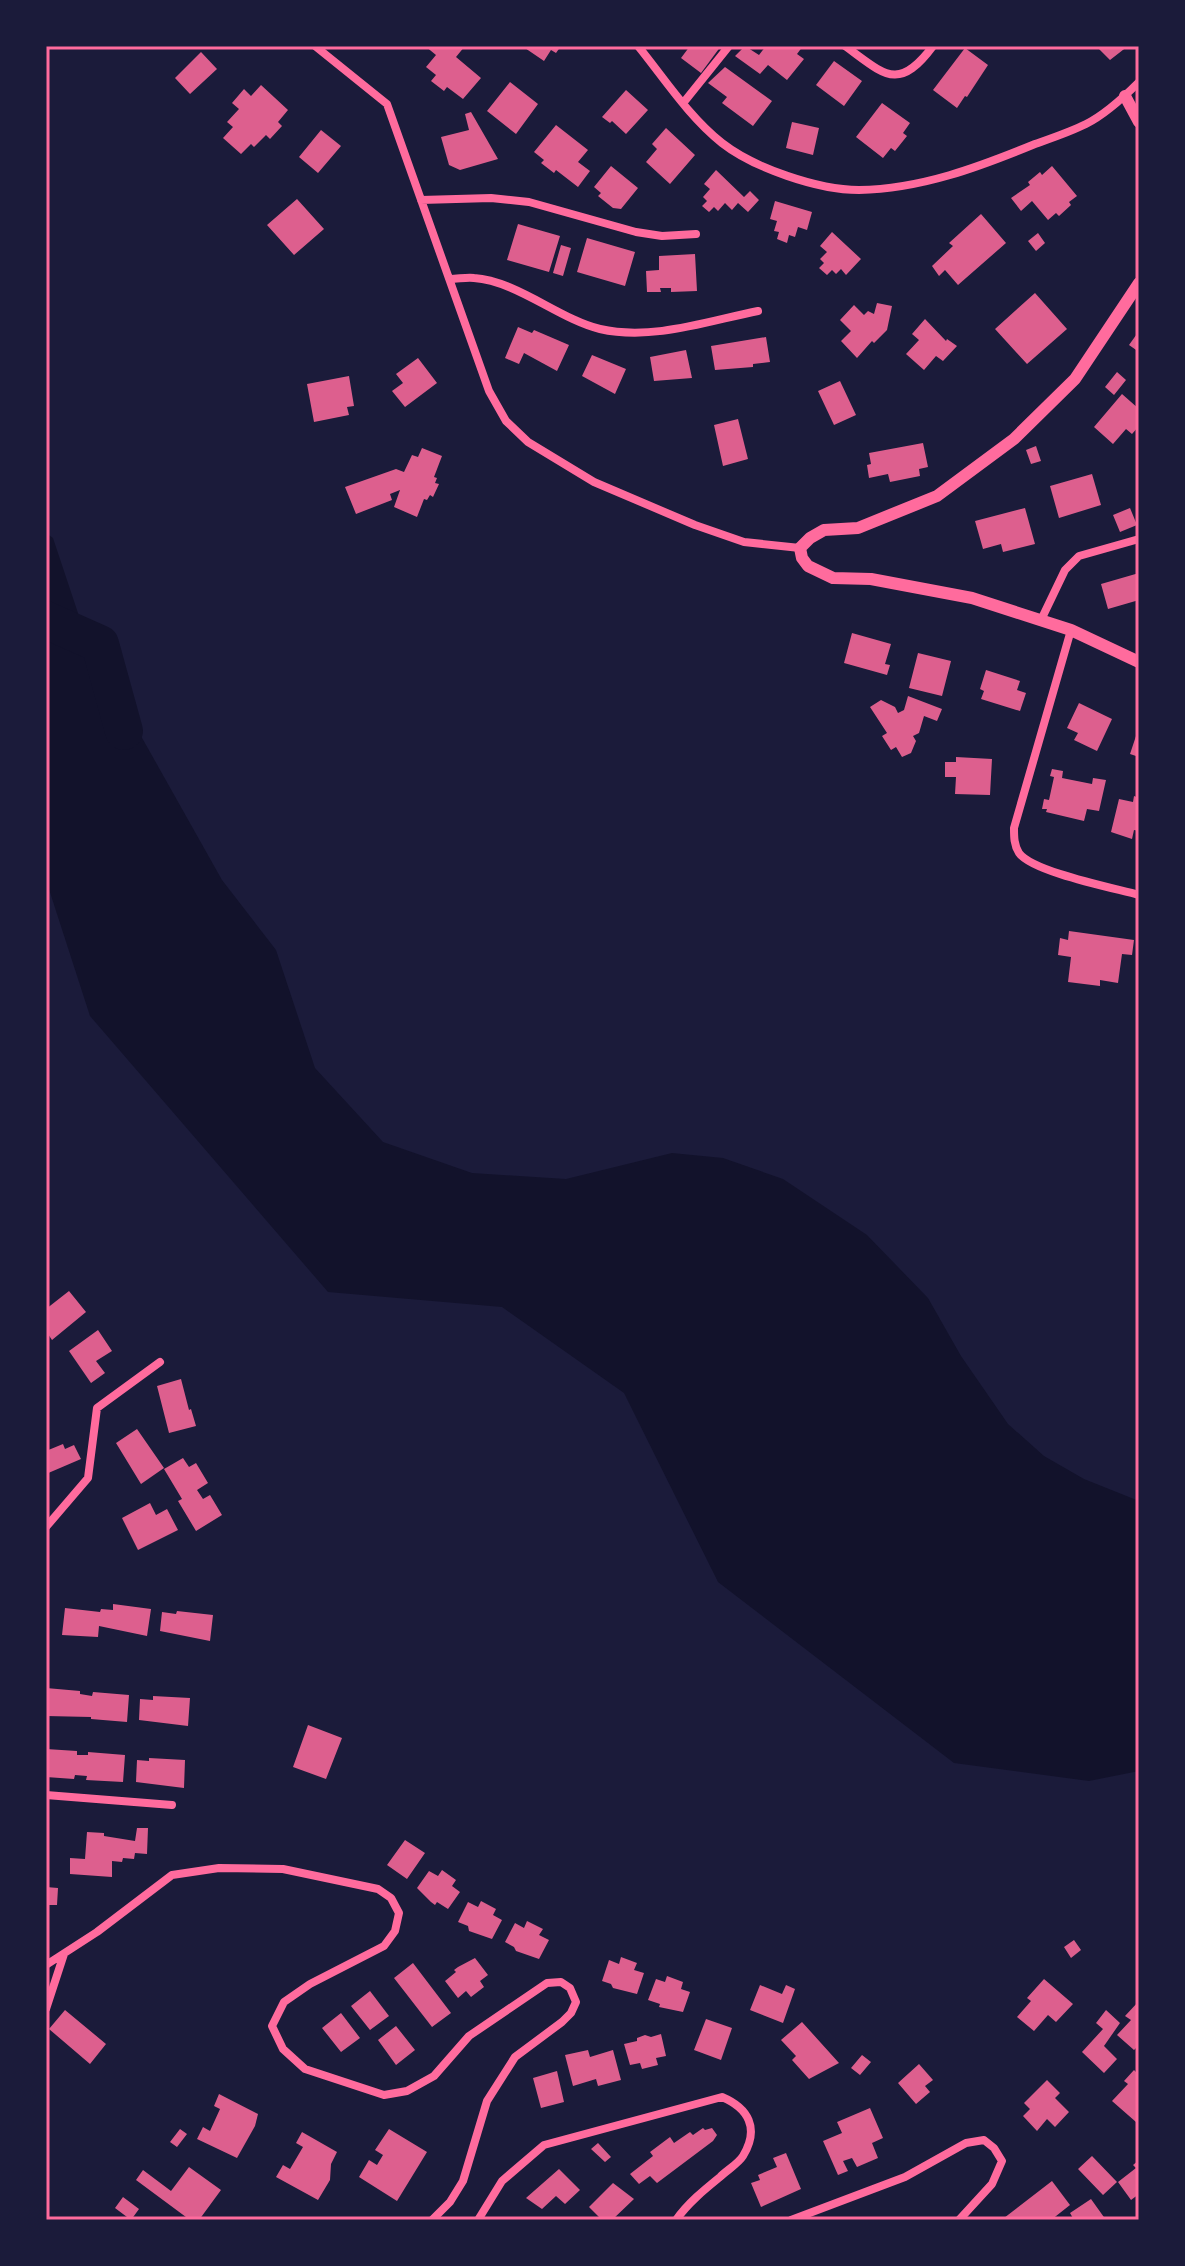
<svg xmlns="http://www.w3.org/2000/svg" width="1185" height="2266" viewBox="0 0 1185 2266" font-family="'Fira Sans',sans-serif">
	<rect width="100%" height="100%" fill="#1b1b3a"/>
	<path fill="#12122b" d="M46,533l7,5 34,102 135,240 54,70 39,118 68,74 89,31 94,6 106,-26 51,5 60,21 84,56 61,63 33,58 47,68 36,32 40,23 55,22v270l-50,10 -135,-18 -236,-181 -94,-189 -122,-86 -174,-15 -238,-276 -44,-136z"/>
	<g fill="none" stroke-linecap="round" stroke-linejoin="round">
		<path stroke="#12122b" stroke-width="38" d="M46,620l54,24 24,87"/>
	</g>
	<path fill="#dd5f8e" d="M425,46h40l-9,11 25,21 -18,21 -16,-12 -3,4 -13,-10 5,-6 -10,-8 10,-12z
		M522,46h39l-5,7 -5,-3 -7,11z
		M690,46h31l-20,27 -20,-15z
		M745,46l14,9 7,-9h37l-6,8 7,5 -17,21 -19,-15 -8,9 -25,-18z
		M1096,46h32l-18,14z
		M965,48l23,17 -21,32 -2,-1 -8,12 -24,-18z
		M201,52l16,17 -27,25 -15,-16z
		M834,61l28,20 -18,25 -28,-21z
		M725,67l47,34 -19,25 -31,-23 5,-6 -19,-14z
		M510,82l28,22 -22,30 -29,-23z
		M261,85l27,25 -10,12 4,4 -12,13 -4,-4 -12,12 -3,-3 -10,10 -18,-16 10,-11 -6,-5 12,-13 -7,-6 12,-14 7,7z
		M626,90l22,20 -22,24 -14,-13 -2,2 -8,-6z
		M882,103l28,20 -7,10 4,3 -12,15 -4,-3 -8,10 -27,-21z
		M471,112l27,47 -38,11 -11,-5 -8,-28 28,-7 -4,-16z
		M792,122l27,6 -6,27 -27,-7z
		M556,125l32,25 -10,12 12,9 -12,16 -22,-17 -2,3 -13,-10 3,-3 -10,-8z
		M666,128l29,27 -25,29 -24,-22 11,-13 -5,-5z
		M321,130l20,16 -23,27 -19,-16z
		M611,166l27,22 -17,21 -8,-1 -15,-12 3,-3 -7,-6z
		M1052,166l25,30 -8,6 2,3 -12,11 -3,-3 -8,7 -16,-19 -11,10 -10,-13 19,-13 -2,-3 12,-10 2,3z
		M716,170l28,27 6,-6 9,9 -11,12 -10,-9 -6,7 -7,-7 -7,8 -4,-4 -5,5 -7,-6 5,-5 -4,-4 7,-8 -6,-5z
		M297,199l27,30 -30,26 -27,-30z
		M775,201l37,11 -5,18 -9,-3 -3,10 -6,-2 -2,8 -10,-4 2,-7 -5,-1 3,-10 -7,-2z
		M981,214l25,29 -48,42 -13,-15 -6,6 -7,-10 21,-20 -4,-3z
		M518,224l42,12 -11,36 -42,-12z
		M832,232l29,27 -15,16 -5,-6 -5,5 -4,-4 -5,5 -8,-7 5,-5 -4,-4 7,-7 -7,-6z
		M1038,233l7,10 -9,8 -8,-10z
		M587,238l48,14 -10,34 -48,-14z
		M561,245l10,3 -8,28 -10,-3z
		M695,254l2,37 -26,1v-4h-11l1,4h-14l-1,-21 13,-1v-14z
		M1035,293l32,36 -40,35 -32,-35z
		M877,303l15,3 -5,24 -13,13 -2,-2 -15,17 -16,-17 10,-10 -11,-11 14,-15 10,10 4,-4 6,3z
		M925,319l21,22 1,-2 10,7 -14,15 -7,-5 -12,14 -18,-16 13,-14 -7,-6z
		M518,327l14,6 2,-3 35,15 -12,26 -33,-18 -5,11 -14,-6z
		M1139,331v21l-10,-7z
		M766,337l4,25 -17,2v3l-38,3 -4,-24z
		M686,350l6,28 -38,3 -4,-24z
		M592,355l34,14 -11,25 -33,-18z
		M418,358l19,25 -32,24 -13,-16 11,-8 -7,-9z
		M1117,372l9,8 -12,15 -9,-8z
		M349,376l5,30 -7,1 2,8 -35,7 -7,-38z
		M840,381l16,34 -22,10 -16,-34z
		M1122,394l17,15v17l-7,8 -6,-5 -13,15 -19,-17z
		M738,419l10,40 -25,7 -9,-41z
		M923,443l5,24 -9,2 1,7 -30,6 -2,-8 -19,4 -2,-13 4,-1 -2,-11z
		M1036,446l5,15 -10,3 -5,-14z
		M422,448l20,8 -8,21 3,1 -2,5 4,1 -6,13 -3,-2 -3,5 -3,-1 -7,18 -23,-10 6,-17 -10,4 2,6 -36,14 -11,-27 51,-18 8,3 8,-17 6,2z
		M1092,474l9,31 -42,13 -9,-32z
		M1025,508l10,36 -32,8 -2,-8 -18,5 -8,-28z
		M1130,508l7,17 -17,7 -7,-17z
		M1139,573v27l-31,9 -7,-25z
		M852,633l39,11 -6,20 5,1 -3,10 -43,-12z
		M918,653l33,8 -9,35 -33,-8z
		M986,670l34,11 -3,9 9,3 -6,18 -39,-12 3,-8 -4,-2z
		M908,696l34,13 -5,12 -13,-5 -5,17 -6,3 3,5 -5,12 -9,4 -6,-10 -5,3 -9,-14 5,-3 -17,-26 11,-7 14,7 3,6 6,-3z
		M1079,703l33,16 -15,32 -23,-11 4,-7 -11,-5z
		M1139,727v30l-9,-3z
		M956,757l36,2 -2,36 -35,-1 1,-17h-11v-15h11z
		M1052,769l11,2 -1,7 30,6 1,-6 13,2 -7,31 -12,-2 -3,12 -38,-9 1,-3h-5l2,-10 5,1 5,-23 -4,-1z
		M1134,796l5,2v33l-5,-1 -2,9 -21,-7 8,-33 14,3z
		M1069,931l65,9 -2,15 -10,-1 -4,29 -18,-3v6l-32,-4 3,-25 -13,-2 2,-17 8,2z
		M69,1291l17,21 -34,28 -6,-9v-22z
		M98,1330l14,21 -16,10 9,12 -14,10 -22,-32z
		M181,1379l8,31 2,-1 5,17 -27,7 -12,-47z
		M137,1429l27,39 -23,16 -25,-41z
		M63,1444l2,5 9,-4 7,14 -35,15v-23z
		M183,1458l6,9 7,-4 12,20 -11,7 6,9 7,-4 12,20 -26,16 -18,-30 4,-2 -18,-30z
		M150,1503l6,12 11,-6 11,21 -40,20 -16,-32z
		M113,1604l38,5 -4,27 -48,-10 -1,11 -36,-2 3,-27 35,4 1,-3 12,1z
		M177,1611l36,4 -3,26 -50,-10 2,-19 14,2z
		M46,1688l34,3v3l12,2 1,-4 36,3 -2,27 -36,-3v-2l-45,-1z
		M153,1696l37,2 -2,28 -49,-6 1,-21 13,1z
		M308,1725l34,13 -16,41 -33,-12z
		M46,1749l31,2v4h11v-3l37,3 -2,27 -37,-2 1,-4 -12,-1 -1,4 -28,-2z
		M149,1758l36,2 -1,28 -48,-6 1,-22 12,1z
		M137,1828h11l-1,26 -12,-1 -1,6 -11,-1 -1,4 -10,-1v16l-42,-3v-16l15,1 2,-27 17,1v3l31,5z
		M405,1840l20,13 -18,26 -20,-14z
		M442,1870l14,10 -4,6 8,6 -12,17 -11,-7 -2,3 -4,-3 -14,-14 12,-17 9,5z
		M46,1887l12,1 -1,17h-11z
		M481,1901l15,8 -3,6 9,5 -10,19 -23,-8 -1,-5 -10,-4 10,-20 10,5z
		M527,1921l16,8 -4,6 10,5 -10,19 -23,-8 -2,-4 -9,-5 10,-19 9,5z
		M1074,1940l7,10 -10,8 -7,-11z
		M621,1957l16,6 -3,7 10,3 -7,21 -24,-6 -2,-4 -9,-3 7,-21 10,4z
		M475,1958l13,17 -8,6 4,6 -13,10 -5,-6 -8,7 -13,-17 11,-9 -2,-2 4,-3z
		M413,1963l38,50 -19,14 -38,-49z
		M667,1976l16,6 -2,7 9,3 -7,20 -24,-5 1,-3 -12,-4 8,-21 9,3z
		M1044,1979l29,25 -17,18 -8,-7 -14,16 -17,-14 14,-16 -4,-3z
		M760,1985l22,9 4,-9 9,4 -12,34 -33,-13z
		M370,1991l19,25 -19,14 -19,-24z
		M1139,2001v44l-5,5 -17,-15 14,-15 -6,-4z
		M65,2010l41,34 -16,20 -41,-35z
		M1106,2010l14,13 -16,23 13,13 -13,14 -22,-21 21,-23 -7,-6z
		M341,2013l19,25 -19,14 -19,-24z
		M706,2019l26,9 -11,32 -27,-10z
		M802,2022l37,41 -30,16 -17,-19 4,-4 -15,-16z
		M396,2026l19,24 -19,15 -18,-25z
		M661,2034l5,22 -10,2 2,7 -16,4 -2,-6 -10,2 -6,-21 13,-3v-3l8,-3 6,2z
		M588,2050l2,7 23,-7 8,30 -23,6 -2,-7 -23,7 -8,-31z
		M862,2055l9,7 -11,13 -9,-7z
		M919,2064l14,16 -8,6 5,6 -14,12 -18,-21z
		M1134,2070l5,5v44l-3,3 -24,-21 16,-17 -4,-3z
		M557,2071l7,31 -23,6 -8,-30z
		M1047,2080l13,13 -5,5 14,14 -14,15 -8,-8 -10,12 -14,-15 7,-7 -6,-6z
		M219,2094l39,20 -3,12 -18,32 -40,-19 6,-12 7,4 10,-22 -6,-3z
		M870,2108l13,30 -11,5 6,15 -21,9 -5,-9 -9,3 5,10 -10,4 -15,-34 19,-8 -5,-11z
		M703,2128l2,2 7,-2 5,7 -4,6 -56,42 -7,-7 -11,8 -9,-10 23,-18 -3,-4 20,-15 4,6 16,-11 3,3z
		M180,2129l7,5 -10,13 -7,-5z
		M389,2129l38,23 -30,49 -38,-24 10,-17 8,5 6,-10 -8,-5z
		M302,2132l35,20 -6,12 -1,16 -12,20 -42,-23 7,-12 7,4 13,-22 -7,-4z
		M598,2143l13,14 -6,5 -14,-13z
		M786,2153l15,36 -40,18 -10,-24 9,-3 -2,-5 19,-8 -4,-9z
		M1092,2156l25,26 -14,13 -25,-26z
		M1139,2160v34l-8,6 -13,-18 18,-14 -3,-3z
		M189,2167l32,23 -22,30h-9l-54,-40 7,-10 28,21z
		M559,2169l21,21 -15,14 -9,-8 -14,13 -16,-11z
		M1052,2181l18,24 -19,15 -47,-2z
		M613,2183l21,16 -22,21h-10l-13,-13z
		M123,2197l16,12 -8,11 -16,-12z
		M1091,2199l15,21h-32l-4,-7z"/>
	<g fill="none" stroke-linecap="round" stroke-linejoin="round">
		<path stroke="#ff6b9d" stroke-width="8" d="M315,46l72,58 102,287 17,30 22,21 66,40 101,43 49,17 56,6
			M638,46c26,32 51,71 84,97 32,25 96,47 137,47 62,-1 120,-23 176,-46 17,-6 35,-12 51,-20 20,-10 38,-27 53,-42
			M845,46c39,28 53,47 88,0
			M684,102l45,-56
			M421,200l70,-2 38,4 107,30 26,4 34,-2
			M450,279c8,0 17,-2 24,-1 43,3 85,41 126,51 52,12 108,-8 158,-18
			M1041,620l24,-50 14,-14 60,-17
			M1071,630l-57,198c0,9 0,17 5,25 14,19 95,35 120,42
			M46,1527l42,-49 9,-70 63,-46
			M46,1795l126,10
			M46,1965l51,-33 75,-57 47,-7 64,1 95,20 13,9 8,15 -4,18 -11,15 -74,38 -26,18 -12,24 11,23 22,20 79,26 23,-4 27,-15 35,-40 78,-53 14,-1 9,6 6,14 -5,11 -9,9 -47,35 -28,44 -24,80 -13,21 -18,18
			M46,2009l18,-55
			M478,2220l24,-39 42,-36 178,-48c26,11 38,31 21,59 -5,8 -16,14 -23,21 -16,13 -32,26 -44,43
			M791,2220l114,-43 61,-34 18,-3 10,8 8,13 -10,23 -33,36"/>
		<path stroke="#ff6b9d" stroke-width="12" d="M1125,96l14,26
			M1139,283l-64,96 -61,60 -77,57 -79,32 -34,2 -14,8 -10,10 2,10 6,8 25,12 38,1 101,19 99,32 68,32"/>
	</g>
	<rect width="1185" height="2266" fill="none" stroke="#1b1b3a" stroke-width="96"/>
	<rect x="48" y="48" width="1089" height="2170" fill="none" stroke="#ff6b9d" stroke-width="3"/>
</svg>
